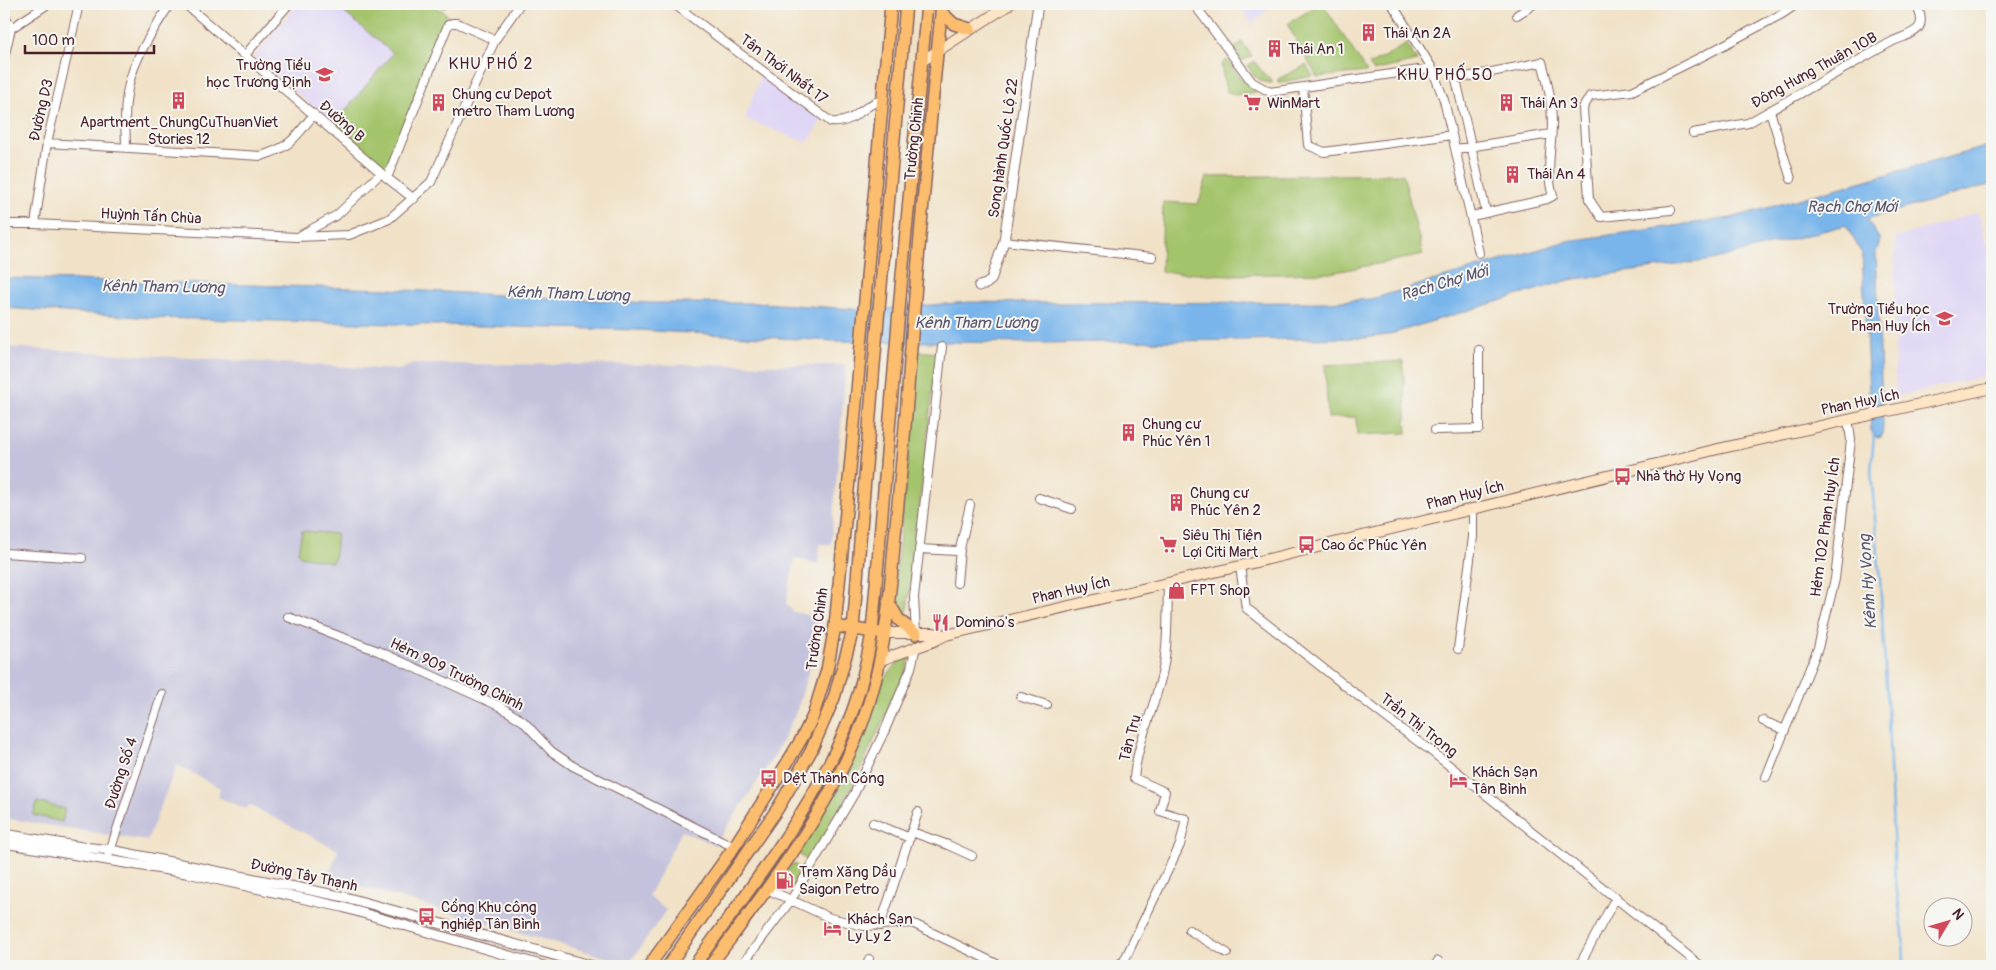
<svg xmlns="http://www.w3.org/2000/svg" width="1996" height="970" viewBox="0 0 1996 970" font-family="Pangolin,sans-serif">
	<rect width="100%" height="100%" fill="#f6f6f2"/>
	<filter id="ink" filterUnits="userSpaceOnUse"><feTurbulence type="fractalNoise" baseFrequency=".02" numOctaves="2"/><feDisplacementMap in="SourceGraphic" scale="10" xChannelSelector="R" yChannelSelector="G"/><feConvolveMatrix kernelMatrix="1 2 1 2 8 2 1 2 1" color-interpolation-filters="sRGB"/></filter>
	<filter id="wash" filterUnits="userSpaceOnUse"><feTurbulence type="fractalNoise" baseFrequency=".0096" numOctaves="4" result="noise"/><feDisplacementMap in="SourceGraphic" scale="20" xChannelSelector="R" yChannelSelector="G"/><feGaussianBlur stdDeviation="1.12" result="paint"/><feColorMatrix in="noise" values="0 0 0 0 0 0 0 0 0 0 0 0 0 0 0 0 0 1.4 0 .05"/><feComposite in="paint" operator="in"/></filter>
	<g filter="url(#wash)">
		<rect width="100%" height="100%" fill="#f1e2c7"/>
		<path fill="#dfd5f5" d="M298,4h36l59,49 -59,71 -80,-67z
			M1238,4h35l-21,20z
			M762,72l60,47 -10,18 -7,5 -60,-23z
			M1978,212l14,51v111l-97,23v-159z"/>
		<path fill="#c3c1db" d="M4,347l395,23 14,-6 433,1 -15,179h-11l-2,20 -23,-6 -9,45 7,9 25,5 -2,29 -19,64 -22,45 -60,90 -33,-14 -34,65 18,14 -37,54 -301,-87 10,-27 -89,-45 -3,4 -28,-12 2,-9 -43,-23 -30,76 -143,-23z"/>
		<path fill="#a4c46c" stroke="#77724c" d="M334,4h99l14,10 -62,159 -51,-49 59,-71z
			M1320,4h3l44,68 -50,5 -30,-53z
			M1242,42l10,14 -10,5 -8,-12z
			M1407,44l10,17 -44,10 -4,-6z
			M1227,60l13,18 16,14 -21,3 -9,-4 -5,-26z
			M1254,61l10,13 8,6v3c-12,0 -18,-7 -25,-17z
			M1306,65l7,11 -35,7v-4z
			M1403,174l20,81 -93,18 -102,2 -67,-3 2,-70 35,2 9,-27z
			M919,351l18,2 -30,260 -6,1 -8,-12z
			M1403,361l4,72 -50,2 -1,-18 -28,1 -3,-53z
			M302,531l35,3 -3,26 -3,2 -31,-6 -2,-4z
			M912,655l-7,18 -48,104 -44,83 -5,2 -8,-7 1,-7 48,-84 35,-86 20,-21z
			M37,802l28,7 -3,13 -29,-7z
			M795,864l7,10 -9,16h-5l-6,-6 9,-19z"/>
		<path fill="#79b5eb" stroke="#626a8b" d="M1992,145v39l-125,35 13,21 -4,13 7,174 -1,9 -3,2 -5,-1 -3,-7 -9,-176 -16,-29 -134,35 -143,20 -182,55 -23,3 -322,5 -207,-2 -199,-11 -480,-12 -152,-10v-30l384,11 262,14h112l108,7 99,-8 78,1 281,-1 43,-3 14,-4 182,-54 164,-23z"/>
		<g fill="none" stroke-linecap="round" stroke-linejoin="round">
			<path stroke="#79b5eb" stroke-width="2.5" d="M1874,434l-3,37 9,108 8,140 7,159 8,54 1,34"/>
		</g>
	</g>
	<g filter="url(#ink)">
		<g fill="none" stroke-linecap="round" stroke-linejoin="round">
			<defs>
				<path id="minor" d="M185,4l202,174 27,21
					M441,4l1,1
					M674,4l157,118c24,2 30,-16 50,-22
					M1194,4l58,78 18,10 162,-24
					M1392,4l40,64 12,32 35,153
					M4,13l7,15 -7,30
					M1517,15l17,-11
					M4,33l44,-29
					M245,55l44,-51
					M1303,87l5,58 16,7 128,-17
					M1770,111l21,68
					M1693,133l55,-10 145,-82c22,-9 36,-11 23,-37
					M47,143l214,13c30,-9 34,-18 53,-42
					M126,148c0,-15 -2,-31 0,-46 3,-38 25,-68 44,-98
					M1456,149l95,-15
					M387,178l61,-153 4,-2h5l38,17
					M1671,210l-70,7 -12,-18 -6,-91 7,-12 42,-5 73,-36 77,-41 15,-10
					M1472,216l75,-17 6,-3c-8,-25 -1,-48 -1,-73 0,-21 -4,-41 -10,-61l-86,17 30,133
					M4,224h31l261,13 53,-2 40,-16 42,-37 64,-142 25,-36
					M35,224l12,-81 32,-139
					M301,235l36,-20 44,-42
					M1004,241l148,16
					M1435,430l44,-1v-79
					M1039,498l33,11
					M919,549l37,2 4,-2 10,-44
					M4,553l78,5
					M1240,566l6,42c62,47 122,98 185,143l270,215
					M957,583l3,-34
					M288,617l90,34 121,55 24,15 28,30 22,15 161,81
					M916,634l-2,-37 28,-250
					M1458,649l15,-112v-29
					M1021,697l26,8
					M1763,721l22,9
					M1766,777l52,-129 17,-69 16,-139 -3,-21
					M873,823l37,15
					M912,832l36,13 24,11
					M107,860l55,-166
					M767,889l63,29 34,8 48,-3 89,43
					M880,926l38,-114
					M1189,930l38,23
					M741,966l50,-66 63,-106 31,-64 26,-62 5,-22
					M867,966l2,-7
					M1116,966l8,-5 56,-116 6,-26 -26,-8 5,-19 -31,-14c3,-33 18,-65 26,-96 9,-32 7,-67 8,-99
					M1435,966l3,-5
					M1579,966l37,-69"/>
				<path id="tertiary" d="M979,286l7,-2 5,-4 13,-39 34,-237
					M4,834l78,13 29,3 234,47 248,69
					M4,843l188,31 150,33 202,59"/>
				<path id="secondary" d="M922,61l88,-57
					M885,633h47l14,2
					M881,660l53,-19 12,-6 294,-69 478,-117 274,-61"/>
				<path id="primary" d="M941,12l13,12 16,5
					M888,601l11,19 17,14
					M835,626l45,7
					M649,966l85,-119 50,-79 18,-30 11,-22 14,-46 8,-44 16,-167 40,-455
					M668,966l110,-158 33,-57 23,-53 19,-68 21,-265 32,-361
					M694,966c59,-82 138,-180 166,-278 5,-19 9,-37 12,-56l30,-357 25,-271
					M710,966c57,-77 119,-154 153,-245 21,-58 26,-114 31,-175 5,-52 10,-104 14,-157 9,-129 21,-257 34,-385"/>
			</defs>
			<use href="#minor" stroke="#846362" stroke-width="10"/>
			<use href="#tertiary" stroke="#846362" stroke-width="11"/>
			<use href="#secondary" stroke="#846362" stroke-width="12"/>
			<use href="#primary" stroke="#846362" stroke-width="14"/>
			<use href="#minor" stroke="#fff" stroke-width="8"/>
			<use href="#tertiary" stroke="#fff" stroke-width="9"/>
			<use href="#secondary" stroke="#fee5c5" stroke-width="10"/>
			<use href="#primary" stroke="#fcbd6e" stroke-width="11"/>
		</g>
	</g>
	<defs>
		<symbol id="building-bare" viewBox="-9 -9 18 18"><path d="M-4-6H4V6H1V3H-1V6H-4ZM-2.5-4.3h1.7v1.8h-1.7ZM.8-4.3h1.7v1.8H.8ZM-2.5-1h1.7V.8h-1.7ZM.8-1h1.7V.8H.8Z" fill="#d1495b" stroke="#f6f6f2" stroke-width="2.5" paint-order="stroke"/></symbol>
		<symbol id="school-bare" viewBox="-9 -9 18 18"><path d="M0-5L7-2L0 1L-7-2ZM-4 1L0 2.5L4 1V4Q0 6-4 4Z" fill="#d1495b" stroke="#f6f6f2" stroke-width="2.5" paint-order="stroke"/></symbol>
		<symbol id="supermarket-bare" viewBox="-9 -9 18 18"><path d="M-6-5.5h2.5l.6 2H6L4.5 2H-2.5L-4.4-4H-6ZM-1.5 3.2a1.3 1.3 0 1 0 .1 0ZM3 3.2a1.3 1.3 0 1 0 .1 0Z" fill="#d1495b" stroke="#f6f6f2" stroke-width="2.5" paint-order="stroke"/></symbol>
		<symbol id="bus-bare" viewBox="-9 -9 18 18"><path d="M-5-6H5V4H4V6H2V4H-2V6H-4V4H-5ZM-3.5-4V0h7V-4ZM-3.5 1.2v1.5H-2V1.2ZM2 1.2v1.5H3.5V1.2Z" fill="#d1495b" stroke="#f6f6f2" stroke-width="2.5" paint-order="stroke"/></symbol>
		<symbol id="shop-bare" viewBox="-9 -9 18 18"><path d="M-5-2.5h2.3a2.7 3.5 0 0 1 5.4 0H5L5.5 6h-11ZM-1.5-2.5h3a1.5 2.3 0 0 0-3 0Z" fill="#d1495b" stroke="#f6f6f2" stroke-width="2.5" paint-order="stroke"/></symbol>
		<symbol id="restaurant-bare" viewBox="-9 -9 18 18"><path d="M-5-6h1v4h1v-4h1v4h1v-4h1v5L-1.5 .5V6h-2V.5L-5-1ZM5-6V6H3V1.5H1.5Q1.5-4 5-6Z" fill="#d1495b" stroke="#f6f6f2" stroke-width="2.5" paint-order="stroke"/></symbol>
		<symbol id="hotel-bare" viewBox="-9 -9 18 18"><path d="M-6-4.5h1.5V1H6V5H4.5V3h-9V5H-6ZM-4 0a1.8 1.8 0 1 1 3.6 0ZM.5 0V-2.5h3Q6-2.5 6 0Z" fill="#d1495b" stroke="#f6f6f2" stroke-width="2.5" paint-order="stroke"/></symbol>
		<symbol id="fuel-bare" viewBox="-9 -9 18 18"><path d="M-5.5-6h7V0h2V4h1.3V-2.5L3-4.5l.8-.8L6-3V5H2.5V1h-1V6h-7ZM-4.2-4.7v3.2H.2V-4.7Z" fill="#d1495b" stroke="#f6f6f2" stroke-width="2.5" paint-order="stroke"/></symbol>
	</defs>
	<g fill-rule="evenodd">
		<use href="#building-bare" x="1356" y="20" width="25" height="25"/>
		<use href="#building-bare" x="1262" y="36" width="25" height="25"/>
		<use href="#school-bare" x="312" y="62" width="25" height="25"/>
		<use href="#building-bare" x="166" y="88" width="25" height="25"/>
		<use href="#building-bare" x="426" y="90" width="25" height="25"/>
		<use href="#supermarket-bare" x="1240" y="90" width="25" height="25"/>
		<use href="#building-bare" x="1494" y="90" width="25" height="25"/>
		<use href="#building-bare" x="1500" y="162" width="25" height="25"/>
		<use href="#school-bare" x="1932" y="306" width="25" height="25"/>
		<use href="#building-bare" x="1116" y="420" width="25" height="25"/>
		<use href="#bus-bare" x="1610" y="464" width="25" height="25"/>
		<use href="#building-bare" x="1164" y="490" width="25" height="25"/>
		<use href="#supermarket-bare" x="1156" y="532" width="25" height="25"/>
		<use href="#bus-bare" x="1294" y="532" width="25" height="25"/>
		<use href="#shop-bare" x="1164" y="578" width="25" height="25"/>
		<use href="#restaurant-bare" x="928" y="610" width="25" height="25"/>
		<use href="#bus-bare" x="756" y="766" width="25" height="25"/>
		<use href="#hotel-bare" x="1446" y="768" width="25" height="25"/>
		<use href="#fuel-bare" x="772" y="868" width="25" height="25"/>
		<use href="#bus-bare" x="414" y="904" width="25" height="25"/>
		<use href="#hotel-bare" x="820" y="916" width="25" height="25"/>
	</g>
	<g text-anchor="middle" stroke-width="4" stroke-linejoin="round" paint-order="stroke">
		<g font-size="15" fill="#4a1f2b" stroke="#f6f6f2" text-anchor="start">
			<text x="1383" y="38">Thái An 2A</text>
			<text x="1288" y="54">Thái An 1</text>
			<text x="311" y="70" text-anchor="end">Trường Tiểu<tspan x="311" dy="17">học Trương Định</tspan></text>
			<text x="452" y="99">Chung cư Depot<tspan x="452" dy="17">metro Tham Lương</tspan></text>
			<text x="1267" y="108">WinMart</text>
			<text x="1520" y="108">Thái An 3</text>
			<text x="179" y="127" text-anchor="middle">Apartment_ChungCuThuanViet<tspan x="179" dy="17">Stories 12</tspan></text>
			<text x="1527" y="179">Thái An 4</text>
			<text x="1930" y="314" text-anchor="end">Trường Tiểu học<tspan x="1930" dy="17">Phan Huy Ích</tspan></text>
			<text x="1142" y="429">Chung cư<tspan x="1142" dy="17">Phúc Yên 1</tspan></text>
			<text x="1636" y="481">Nhà thờ Hy Vọng</text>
			<text x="1190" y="498">Chung cư<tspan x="1190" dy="17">Phúc Yên 2</tspan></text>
			<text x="1182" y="540">Siêu Thị Tiện<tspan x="1182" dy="17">Lợi Citi Mart</tspan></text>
			<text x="1321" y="550">Cao ốc Phúc Yên</text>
			<text x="1190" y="595">FPT Shop</text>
			<text x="955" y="627">Domino's</text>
			<text x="1472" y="777">Khách Sạn<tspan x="1472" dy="17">Tân Bình</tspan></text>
			<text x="783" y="783">Dệt Thành Công</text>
			<text x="799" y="877">Trạm Xăng Dầu<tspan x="799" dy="17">Saigon Petro</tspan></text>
			<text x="441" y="912">Cổng Khu công<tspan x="441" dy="17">nghiệp Tân Bình</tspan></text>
			<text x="847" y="924">Khách Sạn<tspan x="847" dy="17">Ly Ly 2</tspan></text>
		</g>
		<g font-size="15" fill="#4a1f2b" stroke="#f6f6f2">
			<text transform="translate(784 69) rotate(37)" y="5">Tân Thới Nhất 17</text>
			<text transform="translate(1814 70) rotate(-29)" y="5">Đông Hưng Thuận 10B</text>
			<text transform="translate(41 110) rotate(-77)" y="5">Đường D3</text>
			<text transform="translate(342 121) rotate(41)" y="5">Đường B</text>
			<text transform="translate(914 139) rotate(-84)" y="5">Trường Chinh</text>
			<text transform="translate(1003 148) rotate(-82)" y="5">Song hành Quốc Lộ 22</text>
			<text transform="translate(151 216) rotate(3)" y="5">Huỳnh Tấn Chùa</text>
			<text transform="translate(1860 402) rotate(-12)" y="5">Phan Huy Ích</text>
			<text transform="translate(1465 495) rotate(-14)" y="5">Phan Huy Ích</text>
			<text transform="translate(1825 527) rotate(-82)" y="5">Hẻm 102 Phan Huy Ích</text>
			<text transform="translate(1071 590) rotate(-13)" y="5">Phan Huy Ích</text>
			<text transform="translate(817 629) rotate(-82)" y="5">Trường Chinh</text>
			<text transform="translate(457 674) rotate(26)" y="5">Hẻm 909 Trường Chinh</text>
			<text transform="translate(1419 725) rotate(38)" y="5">Trần Thị Trọng</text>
			<text transform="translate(1130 738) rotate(-75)" y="5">Tân Trụ</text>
			<text transform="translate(121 773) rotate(-72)" y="5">Đường Số 4</text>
			<text transform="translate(304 875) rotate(12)" y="5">Đường Tây Thạnh</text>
		</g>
		<g font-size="16" letter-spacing="1" fill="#4a1f2b" stroke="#f6f6f2">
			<text x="491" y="69">KHU PHỐ 2</text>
			<text x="1445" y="80">KHU PHỐ 50</text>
		</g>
		<g font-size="16" font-style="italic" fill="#5a546e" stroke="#f6f6f2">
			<text x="1852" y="212">Rạch Chợ Mới</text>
			<text transform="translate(1444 282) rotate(-16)" y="6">Rạch Chợ Mới</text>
			<text transform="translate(163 286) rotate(1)" y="6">Kênh Tham Lương</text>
			<text transform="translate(568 293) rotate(2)" y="6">Kênh Tham Lương</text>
			<text x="976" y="328">Kênh Tham Lương</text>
			<text transform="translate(1867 582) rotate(-94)" y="6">Kênh Hy Vọng</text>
		</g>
	</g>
	<rect width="1996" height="970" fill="none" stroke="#f6f6f2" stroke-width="20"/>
	<g transform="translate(1948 922) rotate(52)"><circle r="24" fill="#f6f6f2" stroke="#b1a0a2"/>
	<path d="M0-4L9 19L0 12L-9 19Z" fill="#d1495b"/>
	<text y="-8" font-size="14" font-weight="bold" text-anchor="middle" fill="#4a1f2b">N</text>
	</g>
	<path d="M25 45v8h129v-8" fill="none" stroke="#4a1f2b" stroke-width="2.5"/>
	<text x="32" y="45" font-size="15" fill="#4a1f2b" stroke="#f6f6f2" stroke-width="4" paint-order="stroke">100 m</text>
</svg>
